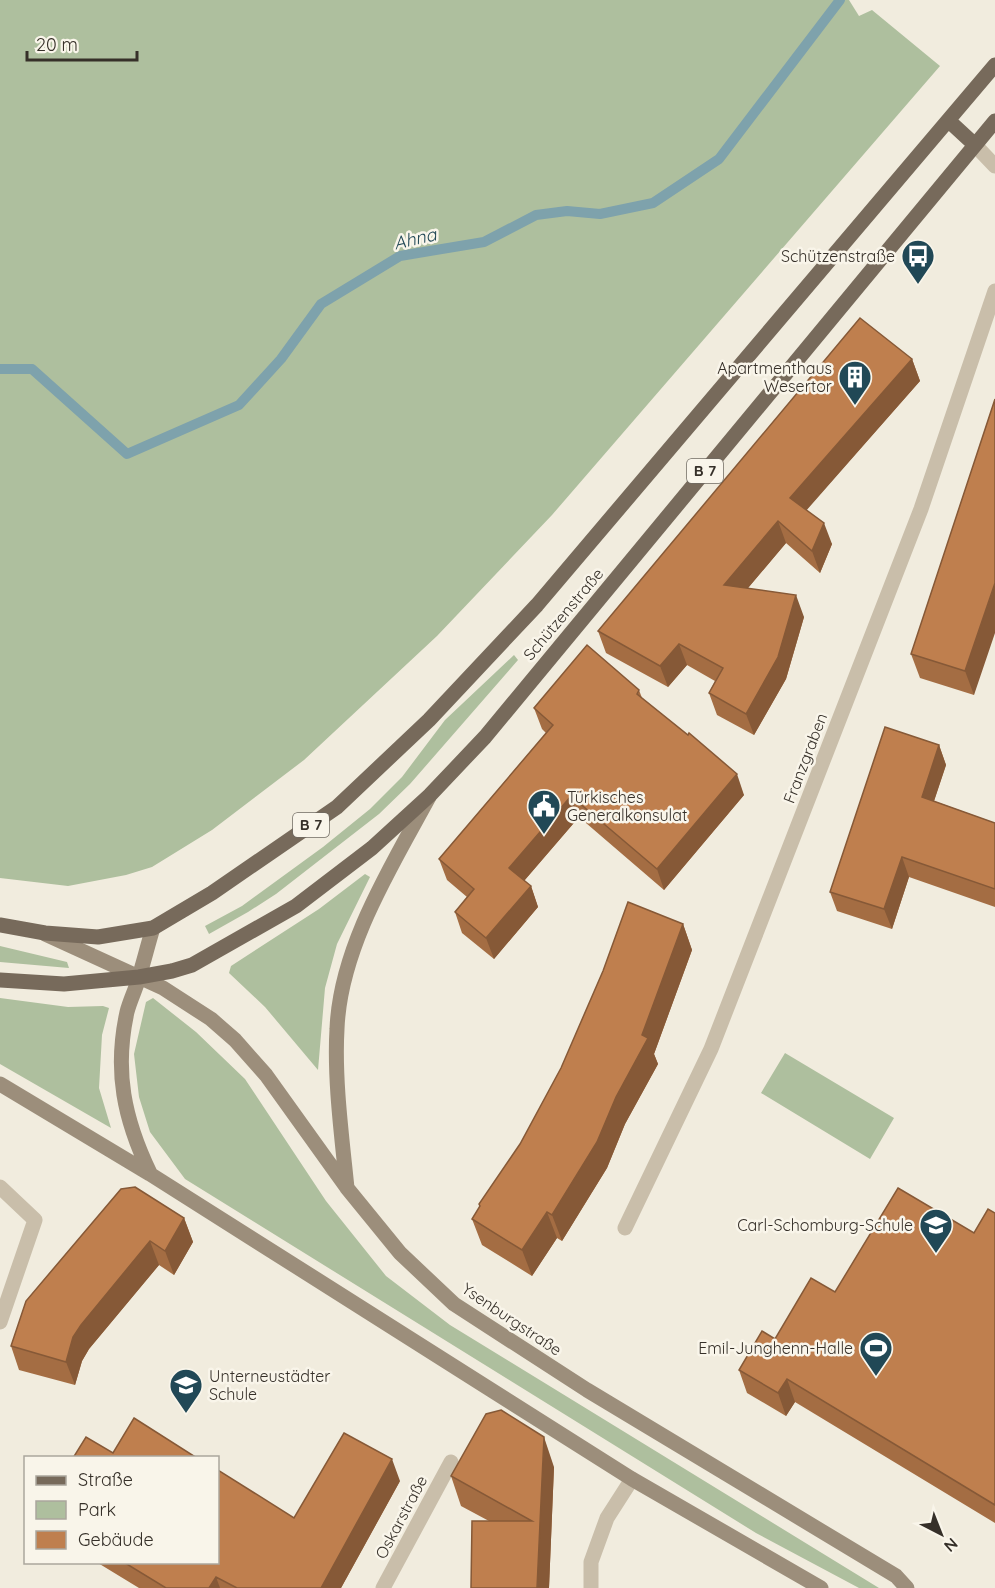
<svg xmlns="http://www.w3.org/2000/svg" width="995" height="1588" viewBox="0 0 995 1588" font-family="Quicksand,sans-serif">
	<rect width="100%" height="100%" fill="#f1ecde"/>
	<path fill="#aebf9e" d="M0,0h849l10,16 13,-6 68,56 -388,449 -115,121 -133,124 -92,70 -60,37 -26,8 -58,11 -68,-8z
		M514,655l4,5 -108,124 -31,30 -103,80 -28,18 -39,22 -4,-8 37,-20 81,-59 47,-38 32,-32 43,-57z
		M365,874l5,3 -33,67 -12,44 -7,82 -53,-63 -36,-34 2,-7 88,-57z
		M0,946l67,16 2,6 -69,-6z
		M0,998l68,9 35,-1 6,2 -7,27 -3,53 12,40 -111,-64z
		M153,998l43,34 49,47 81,122 60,75 64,49 429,263h-20l-103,-55 -571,-354 -35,-47 -11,-35 -5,-43 12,-52z
		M785,1053l109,65 -24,41 -109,-66z"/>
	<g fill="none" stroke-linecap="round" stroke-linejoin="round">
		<path stroke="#7ea2ac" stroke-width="10" d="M0,369h32l95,85 112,-49 42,-46 40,-55 79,-48 84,-14 52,-27 31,-4 33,3 53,-11 66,-44 121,-159"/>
		<path stroke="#c9beaa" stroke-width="15" d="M975,145l20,21
			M0,1187l35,33 -35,102
			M625,1228l86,-179 210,-540 74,-218
			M383,1588l68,-126
			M591,1588v-26l16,-44 25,-39"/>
		<path stroke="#9c8e7b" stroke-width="15" d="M45,934l118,54 48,31 24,21 31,35 81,113 53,65 54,51 133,86 309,186 11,12
			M0,1084l150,90 482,305 189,109
			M150,1173c-26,-54 -36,-102 -23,-161 3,-12 9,-23 12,-35 5,-16 9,-33 14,-49
			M347,1188c-5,-50 -13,-109 -10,-159 3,-81 54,-162 92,-232"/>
		<path stroke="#776a5b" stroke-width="15" d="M949,121l26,24
			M0,925l45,8 53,4 55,-9 59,-35 125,-86 92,-87 108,-115 458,-540
			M0,980l64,4 75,-7 33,-6 20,-6 104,-59 76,-58 58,-53 55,-58 510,-616"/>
	</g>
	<path fill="#a46d43" d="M912,359l8,22 -114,129 26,34 -12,29 -34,-30 -38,45 56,29 -18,62 -32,56 -37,-20 -8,-22 6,-12 -28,-16 -19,22 -62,-34 -8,-22z
		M995,399l-21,296 -54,-17 -9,-24z
		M639,690l3,8 102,97 -80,95 -85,-73 -55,64 7,5 7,21 -44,52 -32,-26 -7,-21 12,-15 -20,-17 -8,-21 107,-126 -4,-4 -8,-21z
		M939,745l7,20 -12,36 61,22v84l-86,-30 -17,52 -55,-18 -7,-19z
		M683,924l9,26 -38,104 4,10 -33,60 -18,44 -45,73 -5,-3 -25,38 -50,-31 -10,-26 8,-12 -1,-3z
		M995,1213v310l-200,-121 -9,14 -39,-23 -8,-23 36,-31 60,-47 139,-59z
		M184,1218l9,24 -19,33 -15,-10 -70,84 -7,12 -7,24 -56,-15 -8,-24 15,-45z
		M554,1467l-5,121 -60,-67 -28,-15 -10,-30z
		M400,1481l-59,107h-202l-41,-25h120l76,-45z"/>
	<path fill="#865937" d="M912,359l8,22 -122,139 -8,-22z
		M778,521l8,22 -54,64 -8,-22z
		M824,523l8,21 -12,29 -8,-22z
		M995,583v50l-21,62 -9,-24z
		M796,595l8,22 -18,62 -32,56 -8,-21z
		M679,644l8,21 -19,22 -8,-21z
		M939,745l7,20 -17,51 -7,-19z
		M737,774l7,21 -80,95 -7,-21z
		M571,796l8,21 -62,72 -8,-21z
		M902,857l7,20 -17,52 -8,-20z
		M531,886l7,21 -44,52 -8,-21z
		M683,924l9,26 -38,104 4,10 -33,60 -18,44 -45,73 -10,-26 90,-180z
		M547,1212l10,26 -25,38 -10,-26z
		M184,1218l9,24 -19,33 -9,-24z
		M150,1241l9,24 -70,84 -7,12 -7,24 -9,-23 7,-25 8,-12z
		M787,1379l8,23 -9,14 -8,-23z
		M544,1437l10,30 -5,121h-12z
		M392,1459l8,22 -59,107h-20z
		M216,1577l4,11h-11z"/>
	<path fill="#bf7f4e" stroke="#865937" stroke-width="1.5" d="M860,318l52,41 -122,139 34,25 -12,28 -34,-30 -54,64 72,10 -18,62 -32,57 -37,-21 14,-25 -44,-24 -19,22 -62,-35z
		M995,399v184l-30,88 -54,-17z
		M587,645l52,45 -2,4 51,41 1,-2 48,41 -80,95 -86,-73 -62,72 22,18 -45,52 -31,-26 19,-23 -35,-30 114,-134 -19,-17z
		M885,727l54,18 -17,52 73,26v66l-93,-32 -18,52 -54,-17z
		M628,902l55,22 -41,111 6,3 -32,59 -19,45 -45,73 -5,-3 -25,38 -50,-31 8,-13 -1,-2 41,-60 41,-76 42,-97z
		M135,1187l49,31 -19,33 -15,-10 -69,84 -8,12 -7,25 -55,-16 15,-45 95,-112z
		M898,1188l76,45 14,-24 7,4v292l-208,-126 -9,14 -39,-23 23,-39 13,8 36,-61 24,14z
		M501,1410l43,27 -7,151h-66l1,-67h60l-81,-45 35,-62z
		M134,1418l63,40h-124l13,-21 27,16z
		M344,1433l48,26 -71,129h-84l-21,-11 -7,11h-43l-41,-25h93v-93l76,48z"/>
	<defs>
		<symbol id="bus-pin" viewBox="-11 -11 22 30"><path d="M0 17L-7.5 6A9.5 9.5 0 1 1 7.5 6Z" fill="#214856" stroke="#f9f5ea"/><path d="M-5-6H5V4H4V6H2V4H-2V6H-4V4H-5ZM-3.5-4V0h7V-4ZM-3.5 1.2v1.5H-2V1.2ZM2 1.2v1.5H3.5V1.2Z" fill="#fff"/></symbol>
		<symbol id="building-pin" viewBox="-11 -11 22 30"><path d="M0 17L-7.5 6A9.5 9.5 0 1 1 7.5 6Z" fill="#214856" stroke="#f9f5ea"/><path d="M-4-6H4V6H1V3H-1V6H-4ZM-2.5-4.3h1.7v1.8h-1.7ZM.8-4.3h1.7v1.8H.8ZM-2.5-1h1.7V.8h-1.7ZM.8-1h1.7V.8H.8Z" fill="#fff"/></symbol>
		<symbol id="civic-pin" viewBox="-11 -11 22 30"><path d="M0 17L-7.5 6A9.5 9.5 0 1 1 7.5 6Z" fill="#214856" stroke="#f9f5ea"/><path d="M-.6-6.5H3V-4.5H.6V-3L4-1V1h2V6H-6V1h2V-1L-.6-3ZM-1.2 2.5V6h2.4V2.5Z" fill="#fff"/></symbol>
		<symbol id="school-pin" viewBox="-11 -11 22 30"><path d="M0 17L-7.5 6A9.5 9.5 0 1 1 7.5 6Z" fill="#214856" stroke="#f9f5ea"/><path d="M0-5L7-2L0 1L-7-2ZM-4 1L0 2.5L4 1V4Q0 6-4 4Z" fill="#fff"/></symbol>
		<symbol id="stadium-pin" viewBox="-11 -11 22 30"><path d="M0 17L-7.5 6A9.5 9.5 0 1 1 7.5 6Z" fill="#214856" stroke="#f9f5ea"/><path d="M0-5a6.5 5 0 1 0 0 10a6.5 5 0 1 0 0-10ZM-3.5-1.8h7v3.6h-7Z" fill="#fff"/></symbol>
	</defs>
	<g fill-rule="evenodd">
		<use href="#bus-pin" x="899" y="237" width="38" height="52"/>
		<use href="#building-pin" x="836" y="358" width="38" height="52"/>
		<use href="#civic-pin" x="525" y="787" width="38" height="52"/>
		<use href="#school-pin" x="917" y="1206" width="38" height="52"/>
		<use href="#stadium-pin" x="857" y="1329" width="38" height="52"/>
		<use href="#school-pin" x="167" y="1366" width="38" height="52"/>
	</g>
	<g text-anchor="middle" stroke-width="5" stroke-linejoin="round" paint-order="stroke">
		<g fill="#f9f5ea" stroke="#706b63" stroke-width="1.5">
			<rect x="687" y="459" width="36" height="24" rx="4.5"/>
			<rect x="293" y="813" width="36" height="24" rx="4.5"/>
		</g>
		<g font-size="15" font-weight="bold" fill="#363029">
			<text x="705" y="476">B 7</text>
			<text x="311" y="830">B 7</text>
		</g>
		<g font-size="16" fill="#363029" stroke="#f9f5ea" text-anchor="end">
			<text x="895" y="262">Schützenstraße</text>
			<text x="832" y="374">Apartmenthaus<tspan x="832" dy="18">Wesertor</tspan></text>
			<text x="567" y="803" text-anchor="start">Türkisches<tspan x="567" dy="18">Generalkonsulat</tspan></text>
			<text x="913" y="1231">Carl-Schomburg-Schule</text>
			<text x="853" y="1354">Emil-Junghenn-Halle</text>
			<text x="209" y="1382" text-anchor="start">Unterneustädter<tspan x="209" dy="18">Schule</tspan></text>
		</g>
		<g font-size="16" fill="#363029" stroke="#f9f5ea">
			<text transform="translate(563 614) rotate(-50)" y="6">Schützenstraße</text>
			<text transform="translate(805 758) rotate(-69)" y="6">Franzgraben</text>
			<text transform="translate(512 1319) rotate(34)" y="6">Ysenburgstraße</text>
			<text transform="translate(401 1517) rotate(-62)" y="6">Oskarstraße</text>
		</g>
		<g font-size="18" font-style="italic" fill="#214856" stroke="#f9f5ea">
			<text transform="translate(415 239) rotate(-13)" y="6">Ahna</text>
		</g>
	</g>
	<rect x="24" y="1456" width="195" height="108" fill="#f9f5ea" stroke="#aba69d" stroke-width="1.5"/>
	<rect x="36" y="1476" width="30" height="9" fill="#776a5b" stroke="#aba69d" stroke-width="1.5"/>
	<text x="78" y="1486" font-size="18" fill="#363029">Straße</text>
	<rect x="36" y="1501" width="30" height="18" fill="#aebf9e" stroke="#aba69d" stroke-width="1.5"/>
	<text x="78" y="1516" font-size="18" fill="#363029">Park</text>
	<rect x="36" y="1531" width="30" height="18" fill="#bf7f4e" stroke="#aba69d" stroke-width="1.5"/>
	<text x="78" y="1546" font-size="18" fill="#363029">Gebäude</text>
	<g transform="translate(941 1534) rotate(138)" stroke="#f9f5ea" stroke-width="4.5" paint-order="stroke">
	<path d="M0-4.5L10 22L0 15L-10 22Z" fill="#363029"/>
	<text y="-9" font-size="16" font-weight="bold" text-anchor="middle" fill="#363029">N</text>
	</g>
	<path d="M27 51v9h110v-9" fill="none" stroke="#363029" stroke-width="3"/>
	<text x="36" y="51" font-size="18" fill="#363029" stroke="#f9f5ea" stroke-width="4.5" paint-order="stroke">20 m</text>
</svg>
